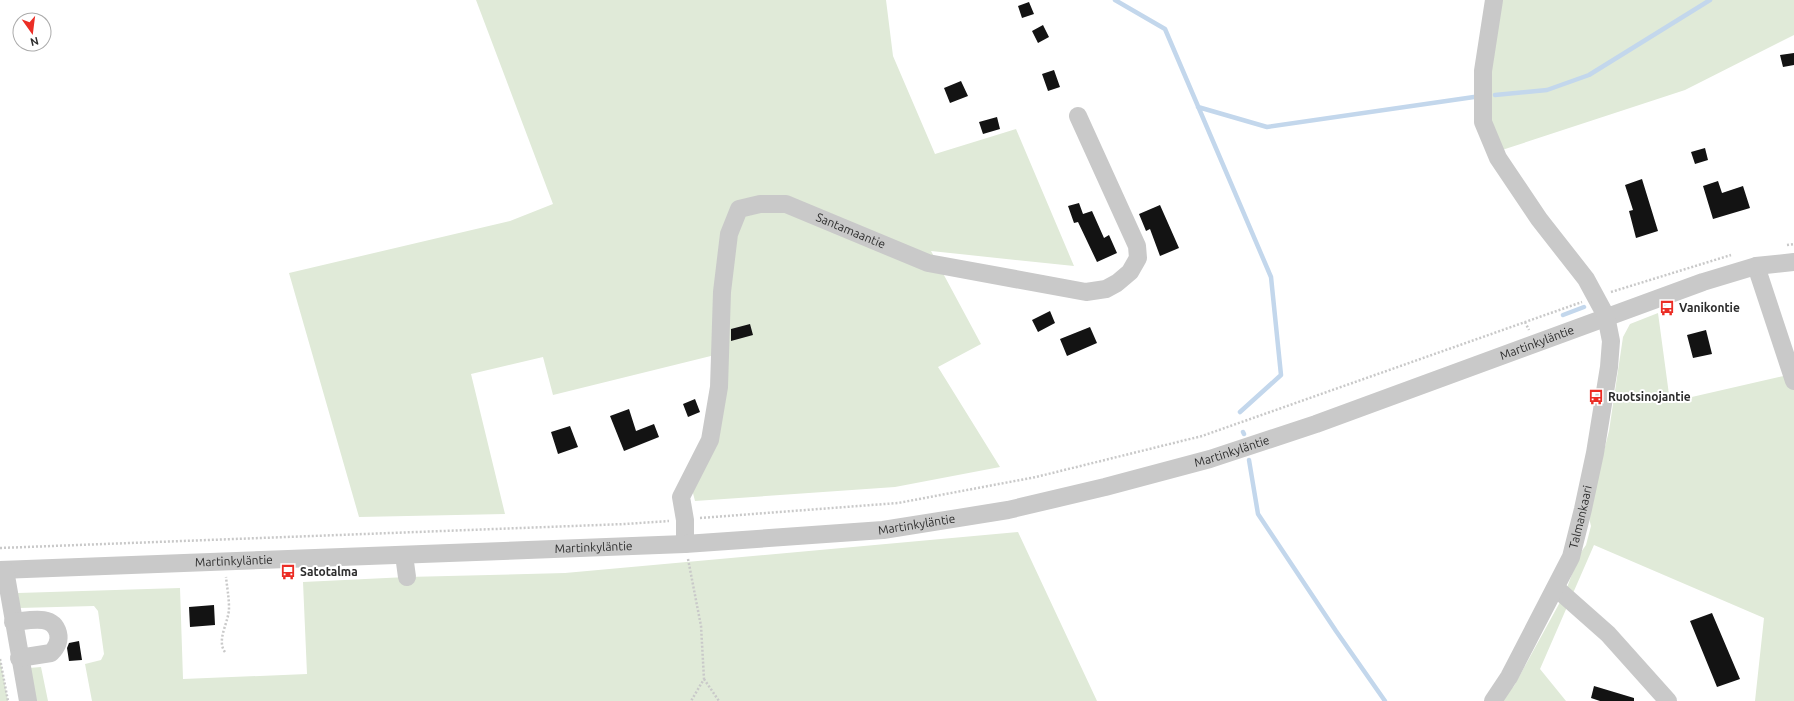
<svg xmlns="http://www.w3.org/2000/svg" width="1794" height="701" viewBox="0 0 1794 701" font-family="Ubuntu,sans-serif">
	<rect width="100%" height="100%" fill="#fff"/>
	<path fill="#e0ead8" d="M476,0h410l7,56 42,98 81,-25 58,137 -143,-15 50,93 -43,23 62,100 -105,20 -200,14 -3,-12 35,-137 -174,43 -10,-38 -72,17 34,140 -146,3 -70,-244 221,-52 43,-17z
		M1501,0h293v35l-109,55 -183,60 -4,8 -15,-87z
		M1658,313l12,89 122,-28 2,7v320h-39l9,-83 -170,-73 -54,124 26,32h-73l21,-15 51,-93 14,-38 7,-10 5,-19 -3,-12 21,-83 14,-94 7,-13z
		M1018,532l79,169h-1005l-7,-37 16,-4 3,-6 -6,-43 -4,-5 -75,2 -1,-15 162,-5 3,91 124,-5 -4,-92 104,-5 158,-4z
		M0,659l8,42h-8z
		M41,667l7,34h-13l-6,-33z"/>
	<g fill="none" stroke-linecap="round" stroke-linejoin="round">
		<path stroke="#c3d7ec" stroke-width="4.5" d="M1115,0l50,29 106,248 10,98 -41,37
			M1495,95l52,-5 42,-15 121,-75
			M1198,107l69,20 207,-30
			M1563,315l21,-8
			M1243,432l1,2
			M1249,460l9,54 78,117 49,70"/>
	</g>
	<path fill="#131313" d="M1029,2l5,12 -12,4 -4,-12z
		M1043,25l6,12 -11,6 -6,-12z
		M1794,53v12l-11,2 -3,-12z
		M1054,70l6,17 -12,4 -6,-17z
		M961,81l7,15 -18,7 -6,-15z
		M997,117l3,12 -17,5 -4,-12z
		M1705,148l3,12 -13,4 -4,-12z
		M1642,179l16,52 -22,7 -7,-27 4,-1 -8,-25z
		M1718,181l4,12 21,-7 7,22 -37,11 -10,-33z
		M1079,203l4,11 9,-3 12,27 5,-3 8,18 -20,9 -19,-40 -4,1 -6,-17z
		M1160,205l19,43 -19,8 -10,-27 -4,2 -7,-17z
		M1050,311l5,12 -17,9 -6,-12z
		M750,324l3,11 -22,6v-12z
		M1090,327l7,16 -30,13 -7,-17z
		M1706,330l6,24 -19,4 -6,-23z
		M695,399l5,13 -12,5 -5,-13z
		M629,409l7,22 18,-7 5,13 -35,14 -14,-35z
		M570,426l8,21 -20,7 -7,-22z
		M214,605l1,20 -25,2 -1,-20z
		M1712,613l28,66 -23,8 -27,-66z
		M79,641l3,19 -13,1 -2,-13 2,-5z
		M1594,686l40,12v3h-34l-9,-3z"/>
	<g fill="none" stroke-linecap="round" stroke-linejoin="round">
		<path stroke="#c9c9c9" stroke-width="2.5" stroke-dasharray="2 2" stroke-linecap="butt" d="M1787,245l7,-1
			M1611,292l120,-37
			M1525,322l4,8
			M700,518l198,-15 138,-26 166,-41 380,-134
			M0,548l625,-24 44,-3
			M688,559l13,67 3,53 -13,22
			M225,652c-9,-12 4,-30 4,-44 0,-11 -2,-21 -3,-31
			M0,659l8,42
			M704,679l15,22"/>
		<g stroke="#c9c9c9" stroke-width="18">
			<path d="M1756,266l38,115"/>
			<path id="s1" d="M685,544v-24l-4,-23 29,-57 9,-53 3,-95 7,-58 10,-25 21,-5h26l142,59 158,29 20,-3 11,-6 13,-11 8,-14 -1,-12 -59,-130"/>
			<path d="M404,555l3,22"/>
			<path id="s2" d="M0,570l685,-26 198,-14 125,-20 97,-23 105,-28 106,-35 387,-142 53,-16 38,-4"/>
			<path d="M5,570l23,131"/>
			<path d="M1556,588l52,46 60,67"/>
			<path d="M13,622c14,-1 40,-9 45,11 2,8 -1,14 -7,20l-32,5"/>
			<path id="s3" d="M1493,701l16,-24 62,-120 12,-48 12,-56 14,-86 2,-26 -5,-25 -20,-37 -47,-60 -41,-61 -15,-36v-51l11,-71"/>
		</g>
	</g>
	<defs>
		<symbol id="bus-bare" viewBox="-9 -9 18 18"><path d="M-5-6H5V4H4V6H2V4H-2V6H-4V4H-5ZM-3.5-4V0h7V-4ZM-3.5 1.2v1.5H-2V1.2ZM2 1.2v1.5H3.5V1.2Z" fill="#eb2d25" stroke="#fff" stroke-width="2.5" paint-order="stroke"/></symbol>
	</defs>
	<g fill-rule="evenodd">
		<use href="#bus-bare" x="1656" y="297" width="22" height="22"/>
		<use href="#bus-bare" x="1585" y="386" width="22" height="22"/>
		<use href="#bus-bare" x="277" y="561" width="22" height="22"/>
	</g>
	<g text-anchor="middle" stroke-width="4" stroke-linejoin="round" paint-order="stroke">
		<g font-size="12" fill="#2c2c2c" stroke="#fff">
			<text dy="4" stroke="none"><textPath href="#s1" startOffset="463">Santamaantie</textPath></text>
			<text dy="4" stroke="none"><textPath href="#s2" startOffset="1566">Martinkyläntie</textPath></text>
			<text dy="4" stroke="none"><textPath href="#s2" startOffset="1242">Martinkyläntie</textPath></text>
			<text dy="4" stroke="none"><textPath href="#s3" startOffset="205">Talmankaari</textPath></text>
			<text dy="4" stroke="none"><textPath href="#s2" startOffset="918">Martinkyläntie</textPath></text>
			<text dy="4" stroke="none"><textPath href="#s2" startOffset="594">Martinkyläntie</textPath></text>
			<text dy="4" stroke="none"><textPath href="#s2" startOffset="234">Martinkyläntie</textPath></text>
		</g>
		<g font-size="12" font-weight="bold" fill="#2c2c2c" stroke="#fff" text-anchor="start">
			<text x="1679" y="312">Vanikontie</text>
			<text x="1608" y="401">Ruotsinojantie</text>
			<text x="300" y="576">Satotalma</text>
		</g>
	</g>
	<g transform="translate(32 32) rotate(166)"><circle r="19" fill="#ffffff" stroke="#ababab"/>
	<path d="M0-3L7 15L0 10L-7 15Z" fill="#eb2d25"/>
	<text y="-6" font-size="11" font-weight="bold" text-anchor="middle" fill="#2c2c2c">N</text>
	</g>
</svg>
